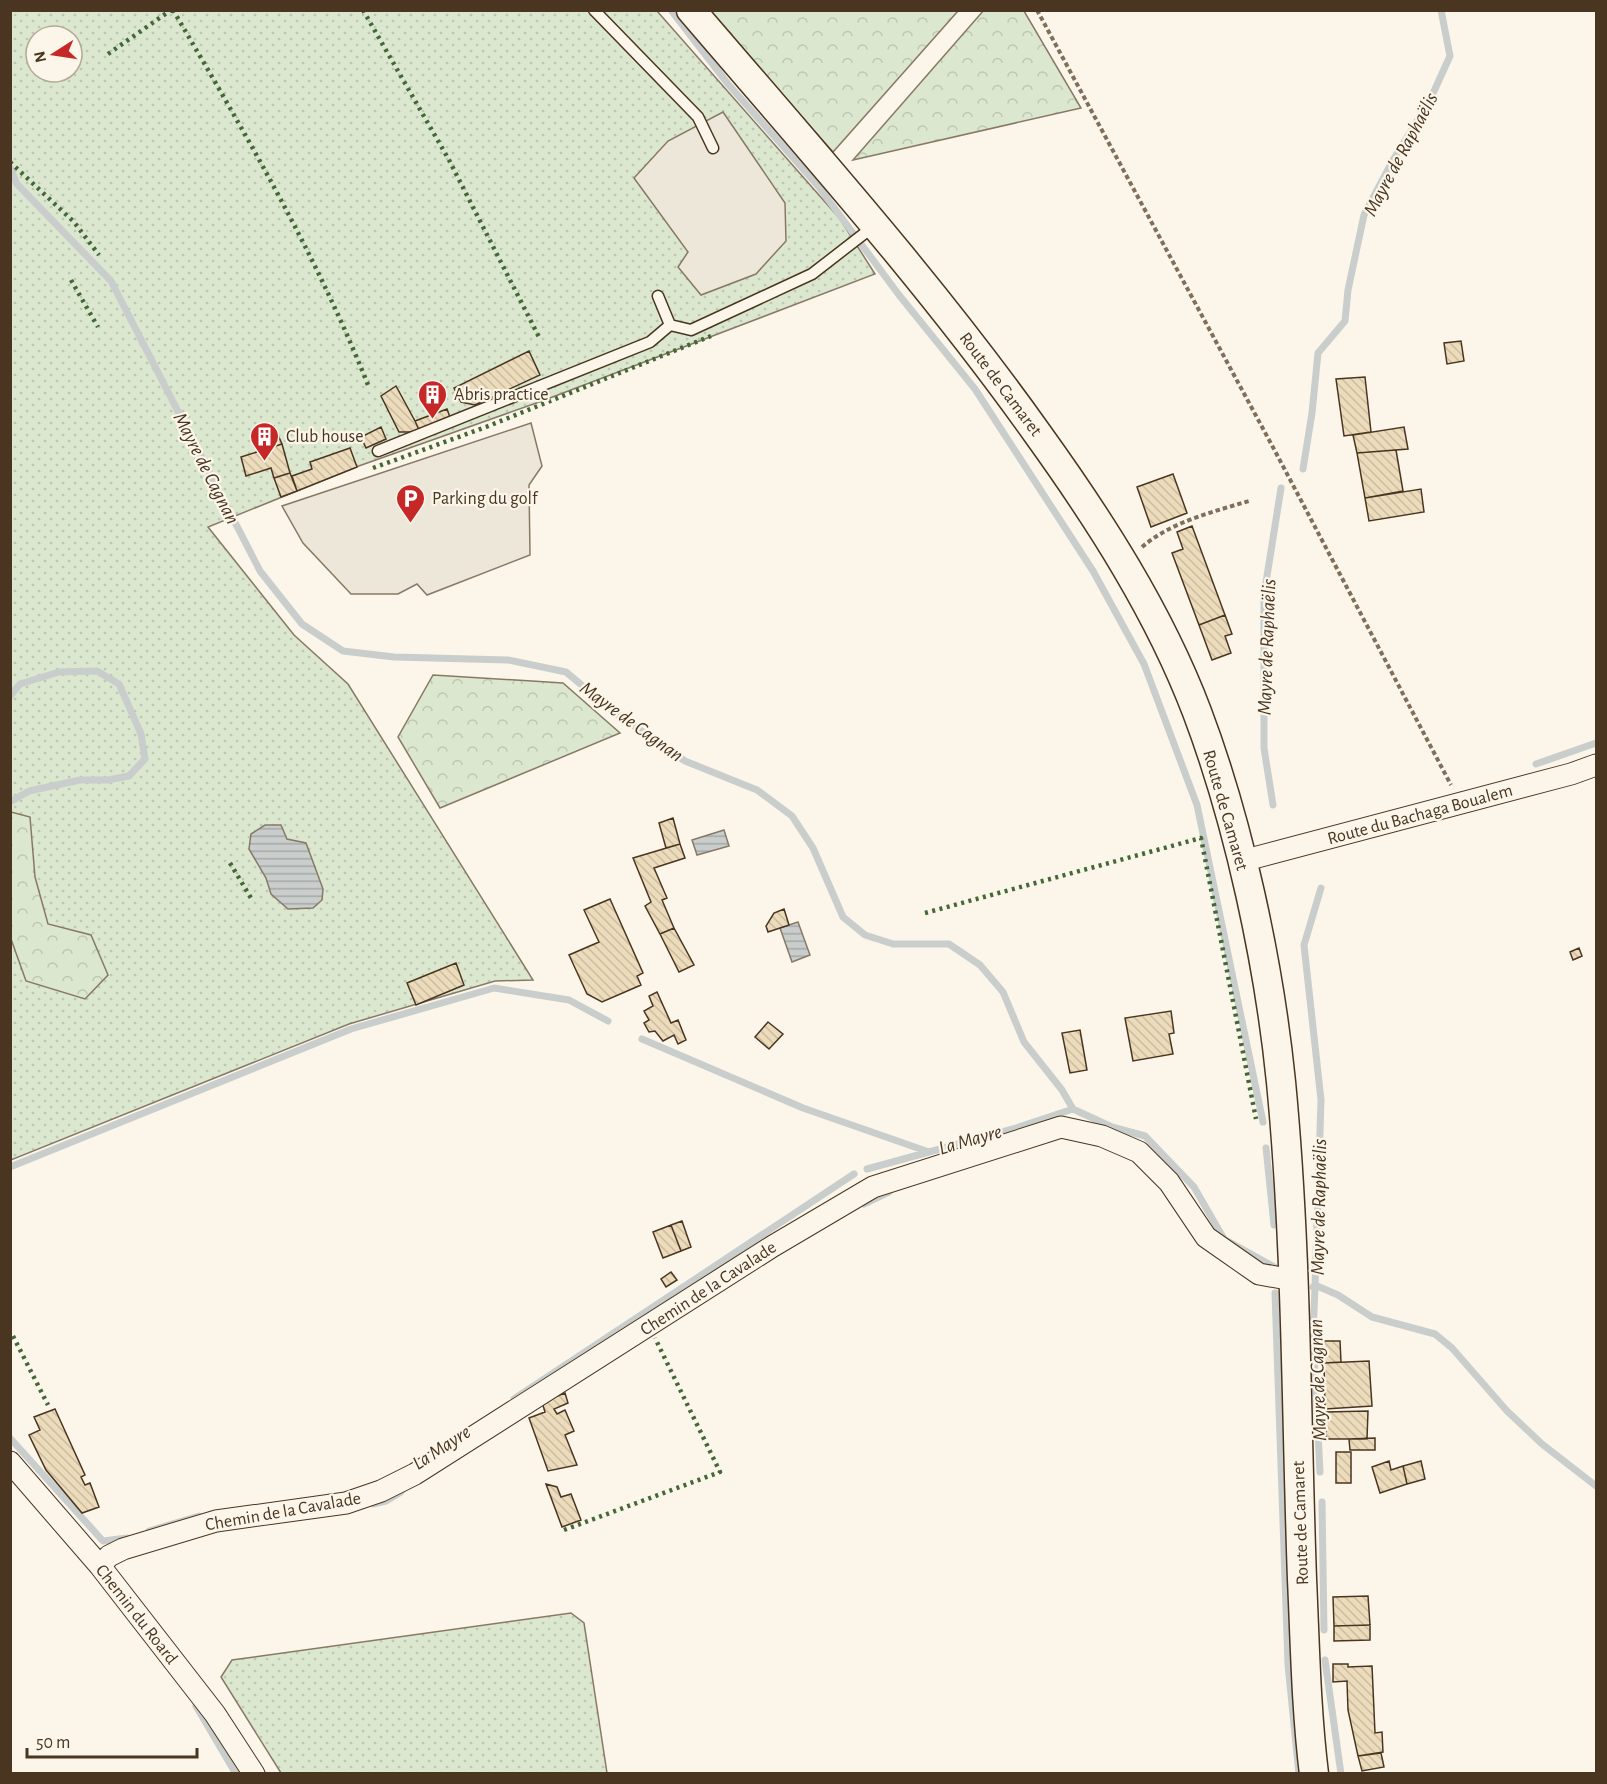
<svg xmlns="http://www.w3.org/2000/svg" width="1607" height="1784" viewBox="0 0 1607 1784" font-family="'Alegreya Sans',sans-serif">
	<defs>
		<pattern id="grass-dots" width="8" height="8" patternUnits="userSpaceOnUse" patternTransform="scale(1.5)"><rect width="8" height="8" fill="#dce7d0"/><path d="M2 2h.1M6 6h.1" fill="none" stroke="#bec7b2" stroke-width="1.8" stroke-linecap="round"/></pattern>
		<pattern id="forest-crowns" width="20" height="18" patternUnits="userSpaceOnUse" patternTransform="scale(1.5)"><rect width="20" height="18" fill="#dce7d0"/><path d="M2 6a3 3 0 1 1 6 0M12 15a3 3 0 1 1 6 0" fill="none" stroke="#bec7b2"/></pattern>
		<pattern id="water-rules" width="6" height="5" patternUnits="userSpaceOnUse" patternTransform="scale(1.5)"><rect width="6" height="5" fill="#c9cecd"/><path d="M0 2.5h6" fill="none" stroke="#a5a8a6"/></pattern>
		<pattern id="building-back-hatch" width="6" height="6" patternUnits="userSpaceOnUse" patternTransform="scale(1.5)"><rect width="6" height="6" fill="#ecdcbc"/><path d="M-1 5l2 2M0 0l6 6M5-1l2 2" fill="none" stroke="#ccbda1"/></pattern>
	</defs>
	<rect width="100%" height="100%" fill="#fbf6e9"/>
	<path fill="url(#grass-dots)" stroke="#887966" stroke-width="1.5" fill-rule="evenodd" d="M11,11h646l183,208 35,55 -333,127 -186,66 -148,60 86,108 54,49 185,296 -38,1 -146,43 -338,136zM36,36h36v36h-36z
		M571,1613l13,10 23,150h-326l-60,-96 11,-17z"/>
	<path fill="url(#forest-crowns)" stroke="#887966" stroke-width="1.5" d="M984,10l40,1 57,97 -228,52z
		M708,11h250l-125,141z
		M433,675l130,8 57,50 -180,75 -42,-71z
		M11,812l19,5 5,60 13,47 43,11 17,40 -23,24 -59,-18 -15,-42z"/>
	<path fill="#ede7d9" stroke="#887966" stroke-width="1.5" d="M723,112l62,91 1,38 -30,33 -55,21 -23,-28 10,-15 -54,-74 34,-37z
		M531,423l11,43 -13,19 1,70 -103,40 -10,-11 -19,10h-47l-48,-51 -21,-37z"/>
	<path fill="url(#water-rules)" stroke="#887966" stroke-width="1.5" d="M265,825h16l6,14 19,4 17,46 -1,11 -9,8 -25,1 -17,-15 -5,-16 -17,-29 2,-15z
		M724,830l5,16 -32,9 -5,-15z
		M798,922l12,33 -18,7 -12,-34z"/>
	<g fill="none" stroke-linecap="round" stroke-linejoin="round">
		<path stroke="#c9cecd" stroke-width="7" d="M671,10l57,74 90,102 81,109 76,94 118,182 51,93 53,141 66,317
			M10,168l7,16 94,97 149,290 42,53 41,27 51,6 114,3 58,12 48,40 71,49 72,29 35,26 21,32 30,69 22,18 28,9h56l31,21 23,27 21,50 38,48 11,19 39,18 33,9 49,51 30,52 54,30
			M1303,469l9,-56 6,-60 27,-32 3,-31 16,-75 29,-55 37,-60 20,-44 -9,-46
			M10,696l10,-12 39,-12 38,-1 22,13 22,50 4,25 -16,17 -21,4h-28l-51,11 -19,11
			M1536,764l60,-21
			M1273,805l-9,-57v-153l17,-107
			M642,1039l161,69 126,44
			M1266,1148l8,77
			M10,1167l341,-138 143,-41 75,12 39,21
			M867,1169l146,-40 60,-20
			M864,1204l25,-12
			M1315,1285l23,10 34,22 63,17 17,14 55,63 35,33 54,42
			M1313,1287l2,1 -2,45 7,139
			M1315,1288l6,-188 -17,-155 17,-57
			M1275,1293l13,372 11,109
			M514,1399l340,-225
			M10,1438l93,103 24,-3
			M1322,1502l2,128
			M373,1504l13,-3 15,-9
			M149,1531l50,-15
			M1325,1660l16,114
			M196,1706l40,68"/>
	</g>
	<path fill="url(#building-back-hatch)" stroke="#4a3520" stroke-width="1.5" d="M1461,341l3,20 -17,3 -3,-21z
		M529,351l11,24 -65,30 -14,-3 -7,-14z
		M1365,377l6,55 -27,4 -8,-57z
		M396,386l19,35 5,11h-21l-18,-36z
		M447,409l4,11 -31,12 -5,-11z
		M274,426l8,18 -20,6 -7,-17z
		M381,427l5,12 -20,9 -5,-11z
		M1404,427l4,22 -51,4 -4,-18z
		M282,444l8,29 -16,5 -3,-10 -25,8 -5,-19z
		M350,448l7,19 -60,24 -5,-15 20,-7 -2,-7z
		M1396,450l7,41 -38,7 -8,-45z
		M290,473l7,18 -16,6 -7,-19z
		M1173,474l14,39 -36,14 -14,-40z
		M1421,489l3,23 -55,9 -4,-23z
		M1192,526l33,89 -26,10 -27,-72 11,-4 -6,-17z
		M1225,615l7,19 -7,2 6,17 -19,7 -13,-35z
		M673,818l7,26 -14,4 -7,-25z
		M680,844l5,14 -31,10 13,30 -5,2 12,28 -14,6 -15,-28 6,-4 -18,-44z
		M610,899l33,74 -6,3 4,9 -39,17 -15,-8 -18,-39 30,-13 -15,-32z
		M784,909l5,16 -21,7 -2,-6 8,-13z
		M674,928l20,37 -15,7 -19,-38z
		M1579,948l3,8 -9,4 -3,-8z
		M456,963l8,22 -48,20 -9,-22z
		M657,992l14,31 7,-3 8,20 -8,4 -4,-9 -11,6 -8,-10 -6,1 -5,-9 5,-3 -5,-9 9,-5 -4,-10z
		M1171,1011l3,22 -5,1 4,20 -40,7 -8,-43z
		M768,1022l15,12 -14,15 -14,-12z
		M1080,1030l7,40 -17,3 -8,-40z
		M682,1221l9,26 -10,4 -10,-26z
		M671,1225l10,26 -18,7 -10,-26z
		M671,1272l6,8 -11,7 -5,-8z
		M1323,1341h17l1,21 -17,1z
		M1369,1361l3,45 -47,3 -1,-46z
		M565,1393l3,10 -14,6 3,5 8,-4 9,21 -9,4 12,30 -29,6 -19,-53 16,-6 -3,-10z
		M55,1409l30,66 -4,2 4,8 5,-2 9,24 -17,6 -36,-43 -17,-35 11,-5 -6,-13z
		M1368,1411l-1,28h-41v-27z
		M1375,1438v12h-25l-1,-11z
		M1336,1452h15v31h-15z
		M1389,1461l2,9 12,-4 4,18 -27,9 -8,-26z
		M1421,1461l4,18 -18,5 -4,-18z
		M546,1484l11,3 4,10 10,-3 10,26 -19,7z
		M1368,1596l2,29 -36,1 -1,-29z
		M1370,1625v15l-36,1v-15z
		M1333,1664h15v3l24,-1 3,67 7,-1 1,20 -25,4 -10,-46 -1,-29 -14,1z
		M1381,1753l3,14 -22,4 -4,-15z"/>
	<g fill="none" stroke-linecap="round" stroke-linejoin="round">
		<defs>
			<path id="service" d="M594,10l104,107 15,31
				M658,296l12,29 21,5 121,-56 62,-48
				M378,451l272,-109 20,-17"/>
			<path id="minor" d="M1242,861l329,-87 25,-9
				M10,1462l90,104 115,148 39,60
				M100,1566l9,-10 14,-7 93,-28 130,-18 35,-12 34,-17 358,-228 100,-59 188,-60 41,9 37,16 30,30 37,55 53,37 34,6"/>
			<path id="secondary" d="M691,10c119,139 240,274 346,423 62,86 122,179 160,279 42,111 72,251 84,370 16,165 15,331 21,497 3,65 4,130 12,195"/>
		</defs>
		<use href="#service" stroke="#4a3520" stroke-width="13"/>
		<use href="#minor" stroke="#4a3520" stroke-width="23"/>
		<use href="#secondary" stroke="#4a3520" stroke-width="31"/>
		<path stroke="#7f6f5c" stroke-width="4" stroke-dasharray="4.5 3" stroke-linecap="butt" d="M1037,10l238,441 176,334
			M1142,547c29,-25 70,-35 107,-46"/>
		<use href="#service" stroke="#fbf6e9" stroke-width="10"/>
		<use href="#minor" stroke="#fbf6e9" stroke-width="21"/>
		<use href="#secondary" stroke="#fbf6e9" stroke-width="28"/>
		<path stroke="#436837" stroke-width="4.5" stroke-dasharray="3 4.5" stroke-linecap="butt" d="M173,10c71,121 143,244 195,375
			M363,10l86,150 90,177
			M108,54l63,-44
			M10,162l64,60 25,33
			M71,280l27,47
			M373,468l113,-41 225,-91
			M230,863l21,35
			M925,913l276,-75 55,281
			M13,1336l35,69
			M564,1530l156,-58 -65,-134"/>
	</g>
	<defs>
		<symbol id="building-pin" viewBox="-11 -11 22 30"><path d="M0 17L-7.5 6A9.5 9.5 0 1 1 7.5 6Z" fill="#c62828" stroke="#fbf6e9"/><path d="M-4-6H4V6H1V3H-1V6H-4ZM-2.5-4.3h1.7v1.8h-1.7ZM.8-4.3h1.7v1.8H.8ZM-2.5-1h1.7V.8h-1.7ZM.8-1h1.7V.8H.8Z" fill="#fff"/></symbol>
		<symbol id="parking-pin" viewBox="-11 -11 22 30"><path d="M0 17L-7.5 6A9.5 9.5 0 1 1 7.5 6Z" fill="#c62828" stroke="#fbf6e9"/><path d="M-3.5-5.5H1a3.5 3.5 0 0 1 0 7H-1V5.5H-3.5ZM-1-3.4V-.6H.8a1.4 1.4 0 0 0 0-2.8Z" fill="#fff"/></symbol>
	</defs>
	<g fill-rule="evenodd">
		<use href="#building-pin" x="416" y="378" width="33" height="45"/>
		<use href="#building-pin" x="248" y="420" width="33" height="45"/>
		<use href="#parking-pin" x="394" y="482" width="33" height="45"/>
	</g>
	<g text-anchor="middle" stroke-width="4.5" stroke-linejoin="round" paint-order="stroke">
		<g font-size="18" fill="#4a3520" stroke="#fbf6e9">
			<text transform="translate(1001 384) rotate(53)" y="6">Route de Camaret</text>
			<text transform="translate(1226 810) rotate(74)" y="6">Route de Camaret</text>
			<text transform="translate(1420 814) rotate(-15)" y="6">Route du Bachaga Boualem</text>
			<text transform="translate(708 1288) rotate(-33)" y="6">Chemin de la Cavalade</text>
			<text transform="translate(283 1511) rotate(-10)" y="6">Chemin de la Cavalade</text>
			<text transform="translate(1300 1523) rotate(-92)" y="6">Route de Camaret</text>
			<text transform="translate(137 1614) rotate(52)" y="6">Chemin du Roard</text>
		</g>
		<g font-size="18" fill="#4a3520" stroke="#fbf6e9" text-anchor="start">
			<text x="454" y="400">Abris practice</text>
			<text x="286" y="442">Club house</text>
			<text x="432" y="504">Parking du golf</text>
		</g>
		<g font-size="20" font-style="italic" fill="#4a3520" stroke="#fbf6e9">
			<text transform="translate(1400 154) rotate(-62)" y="7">Mayre de Raphaëlis</text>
			<text transform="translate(207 468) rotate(63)" y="7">Mayre de Cagnan</text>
			<text transform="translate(1266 647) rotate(-88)" y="7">Mayre de Raphaëlis</text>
			<text transform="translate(632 721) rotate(36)" y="7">Mayre de Cagnan</text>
			<text transform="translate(970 1139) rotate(-16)" y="7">La Mayre</text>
			<text transform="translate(1318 1207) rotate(-89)" y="7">Mayre de Raphaëlis</text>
			<text transform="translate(1317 1380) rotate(-92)" y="7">Mayre de Cagnan</text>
			<text transform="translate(441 1447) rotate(-33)" y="7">La Mayre</text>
		</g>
	</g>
	<rect width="1607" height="1784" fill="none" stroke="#4a3520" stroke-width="24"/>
	<g transform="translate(54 54) rotate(258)"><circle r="28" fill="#fbf6e9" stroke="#b4a999" stroke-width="1.5"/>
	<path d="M0-4.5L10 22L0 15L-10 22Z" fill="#c62828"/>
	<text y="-9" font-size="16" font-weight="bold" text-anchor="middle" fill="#4a3520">N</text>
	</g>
	<path d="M27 1748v9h170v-9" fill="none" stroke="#4a3520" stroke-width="3"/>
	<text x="36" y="1748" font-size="18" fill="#4a3520" stroke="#fbf6e9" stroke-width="4.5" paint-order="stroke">50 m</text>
</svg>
